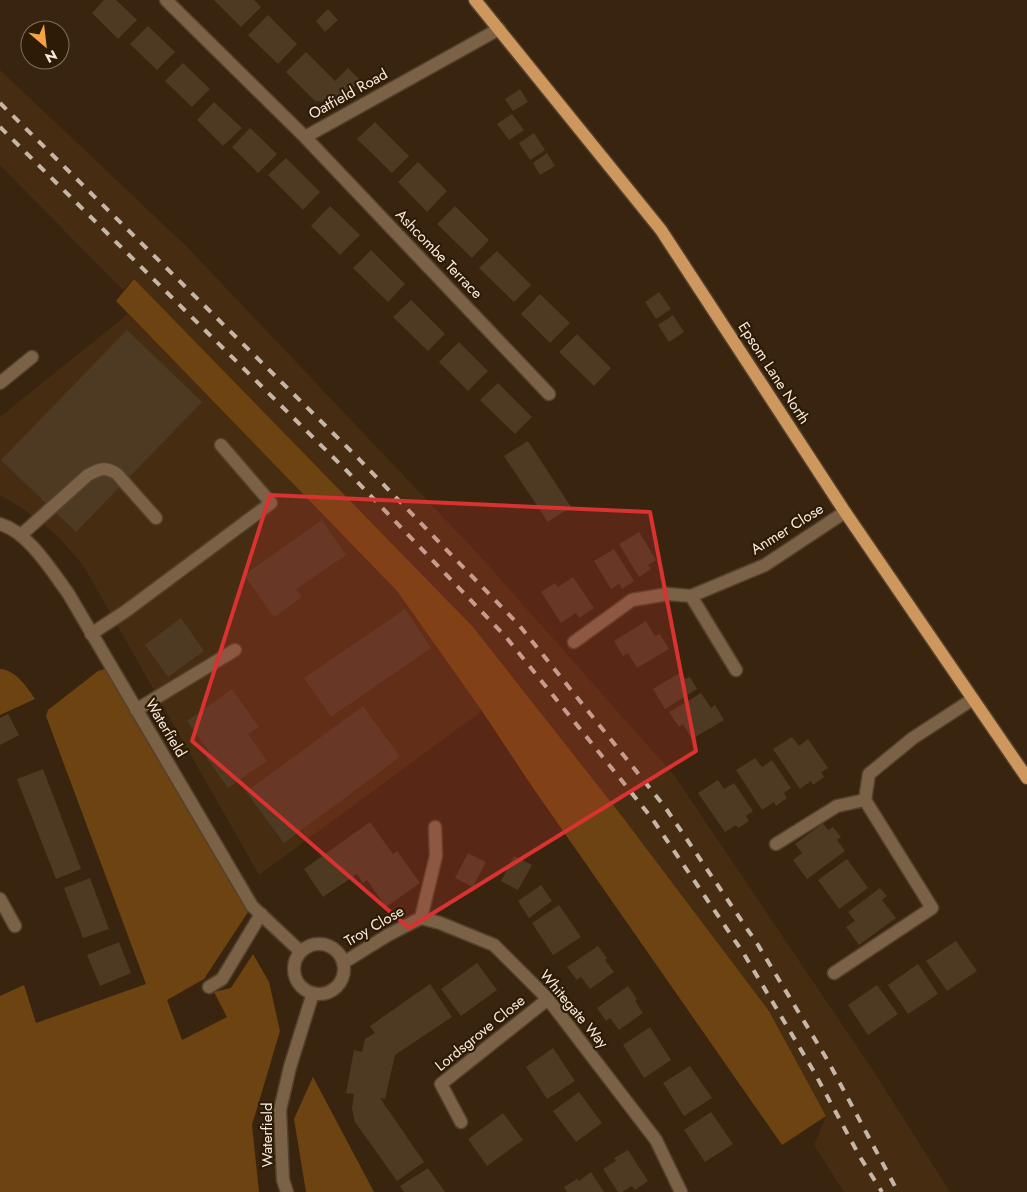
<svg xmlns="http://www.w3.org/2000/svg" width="1027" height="1192" viewBox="0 0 1027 1192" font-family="Jost,sans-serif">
	<rect width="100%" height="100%" fill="#39250f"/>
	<path fill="#462d11" d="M0,70l188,178 291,307 195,220 202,300 74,117h-106l-30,-47 12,-29 -57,-105 -635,-732 -11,11 -123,-125z
		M128,314l269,277 85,120 -223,164 -176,-310 -26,-30 -35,-27 -22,-13v-78z"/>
	<path fill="#6d4411" d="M134,279l339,348 148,188 148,196 57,105 -44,29 -251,-360 -49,-74 -85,-120 -281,-290z
		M111,667l141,239 -48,73 -37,21 15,40 45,-23 -13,-25 17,-4 22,-34 16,28 11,49 -28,94 7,67h-259v-196l24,-11 12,38 110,-39 -100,-268 2,-6 50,-39z
		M0,669c16,1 27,18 35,30l-35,16z
		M313,1077l61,115h-68l-12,-73z"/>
	<path fill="#4e3923" d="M104,0h12l21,20 -19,19 -26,-26z
		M214,0h40l7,7 -20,20z
		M328,9l10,11 -13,12 -9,-11z
		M268,15l29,29 -19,20 -30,-29z
		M148,26l27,26 -18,18 -27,-26z
		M306,52l29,29 13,-13 13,13 -28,22 -18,-2 -29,-29z
		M183,63l27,26 -18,18 -27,-26z
		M520,89l8,13 -15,9 -8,-12z
		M214,102l28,26 -19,18 -26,-26z
		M512,114l12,16 -15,10 -12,-16z
		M375,122l34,34 -17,17 -35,-34z
		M250,128l27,26 -19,19 -26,-26z
		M534,133l11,17 -15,10 -11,-17z
		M547,153l8,13 -15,9 -7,-12z
		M286,158l34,34 -17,18 -35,-35z
		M418,162l29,29 -20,21 -29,-30z
		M330,206l30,29 -20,20 -29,-29z
		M455,206l34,34 -17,18 -35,-34z
		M371,250l34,34 -17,18 -35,-34z
		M497,251l34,34 -17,17 -35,-34z
		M659,292l12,17 -15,10 -11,-17z
		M540,294l30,29 -20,20 -29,-29z
		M411,300l34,34 -17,17 -35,-34z
		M673,315l11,17 -15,10 -11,-17z
		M127,330l75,72 -126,130 -75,-72z
		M577,334l34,34 -17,18 -35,-34z
		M459,342l29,29 -20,20 -29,-29z
		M498,383l34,34 -17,17 -35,-34z
		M528,441l43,66 -23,15 -44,-66z
		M322,520l24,35 -50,34 6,8 -28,20 -30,-42z
		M639,532l17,28 -8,5 3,4 -12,8 -20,-33z
		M614,549l20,32 -12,8 -3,-5 -8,5 -17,-28z
		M573,577l21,31 -15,10 -3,-5 -15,10 -20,-31 14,-9 3,4z
		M405,609l26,39 -100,69 -27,-39z
		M181,618l23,33 -36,26 -23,-32z
		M646,621l9,15 5,-2 9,15 -32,19 -9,-15 -5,3 -9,-15z
		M681,672l4,7 5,-2 7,12 -32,20 -12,-20z
		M232,689l27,38 -11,7 19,27 -39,27 -22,-31 5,-3 -24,-33z
		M701,693l10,15 4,-3 9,15 -32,19 -9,-15 -4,3 -10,-15z
		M363,706l37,51 -116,86 -38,-51z
		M8,714l11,21 -19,10v-27z
		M792,737l7,9 9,-7 20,29 -7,4 3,5 -11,8 -2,-4 -11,8 -27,-40z
		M755,758l7,9 10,-7 19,28 -7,5 3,5 -11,8 -2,-4 -12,8 -26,-40z
		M43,769l38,100 -25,10 -39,-100z
		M718,780l6,9 10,-6 19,28 -7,5 3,5 -11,7 -2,-3 -11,7 -27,-39z
		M370,822l23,32 4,-3 23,32 -34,24 -19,-27 -4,3 -6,-9 -34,23 -19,-28z
		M823,823l5,7 5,-3 8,10 -4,3 8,11 -38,28 -14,-19 9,-7 -7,-9z
		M468,853l18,9 -13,25 -18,-9z
		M514,856l18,9 -14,25 -17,-9z
		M847,859l21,29 -29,21 -21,-29z
		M90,878l19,51 -26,9 -19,-50z
		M541,885l11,16 -23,17 -11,-17z
		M880,888l7,8 -5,4 14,18 -37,27 -13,-18 9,-6 -7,-9z
		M559,905l22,32 -28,18 -21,-32z
		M956,941l21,30 -30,20 -21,-30z
		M119,942l12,31 -31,13 -13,-31z
		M598,946l9,12 -2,2 9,12 -24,17 -9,-12 -4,3 -10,-13z
		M477,963l20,27 -36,26 -20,-27z
		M918,964l20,30 -30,20 -20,-29z
		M430,984l22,33 -57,38 -10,44 -5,-1 44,64 -27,19 -42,-59 -3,-13 2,-15 -8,-1 8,-43 8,2 3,-13 10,-6 -5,-7z
		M877,985l21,29 -30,21 -20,-30z
		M628,986l9,13 -2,2 8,12 -24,17 -9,-12 -4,3 -9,-13z
		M650,1027l21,33 -27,18 -21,-33z
		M553,1048l22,33 -28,18 -21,-32z
		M690,1066l22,32 -28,18 -21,-33z
		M579,1092l23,31 -26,19 -23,-31z
		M711,1112l22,32 -28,18 -21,-32z
		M503,1113l20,27 -36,26 -19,-27z
		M628,1150l20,31 -13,9 -3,-4 -10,6h-4l-15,-23 13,-8 -2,-3z
		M428,1168l17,24h-41l-4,-6z
		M591,1172l13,20h-37l-3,-5 13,-8 2,2z"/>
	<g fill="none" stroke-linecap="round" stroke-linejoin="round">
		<defs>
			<path id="minor" d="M166,0l139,137 194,-108
				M305,137l244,257
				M0,383l32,-26
				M0,524c28,8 51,46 68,69l184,313 49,46
				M21,535l67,-60c11,-6 18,-9 29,-1l39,44
				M691,596l74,-31 80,-53
				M91,634l35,-23 145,-108 -50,-58
				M574,642l58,-42 36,-6 23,2 45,74
				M136,710l99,-60
				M776,844l61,-38 28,-6
				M0,899l15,27
				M421,918l19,5 54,22 54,54 108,141 25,52
				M421,918l15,-62 -1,-29
				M294 969a25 25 0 1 1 50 0a25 25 0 1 1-50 0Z
				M343,963l45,-28 33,-17
				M834,973l98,-65 -67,-108 4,-26 44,-36 60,-39
				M209,987l13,-8 39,-65
				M461,1122l-20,-38 107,-85
				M287,1192l-4,-12 -3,-70 10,-43 23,-74"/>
			<path id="major" d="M475,0l186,230 184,282 182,266"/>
		</defs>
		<use href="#minor" stroke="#54412c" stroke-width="15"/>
		<use href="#major" stroke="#54412c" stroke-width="15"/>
		<use href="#minor" stroke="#7b6146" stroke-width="12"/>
		<use href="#major" stroke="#cd975d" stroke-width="12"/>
		<path stroke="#c5b6a7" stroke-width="4" stroke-dasharray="9 9" stroke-linecap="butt" d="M0,103l357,354 162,168 146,182 93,138 70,116 70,131
			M0,127l345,342 161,168 145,180 93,137 69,116 47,87 22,35"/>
	</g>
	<path fill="#d83231" fill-opacity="0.2" stroke="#d83231" stroke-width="4" stroke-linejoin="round" d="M270,495l380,17 46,239 -287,177 -217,-187z"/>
	<g text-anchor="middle" stroke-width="4.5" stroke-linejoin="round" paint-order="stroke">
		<g font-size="15" fill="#f8ebde" stroke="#2e1b05">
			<text transform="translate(348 94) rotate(-29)" y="5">Oatfield Road</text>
			<text transform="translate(439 254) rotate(46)" y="5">Ashcombe Terrace</text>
			<text transform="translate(774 373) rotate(57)" y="5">Epsom Lane North</text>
			<text transform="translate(787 529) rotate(-32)" y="5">Anmer Close</text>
			<text transform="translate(166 728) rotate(59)" y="5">Waterfield</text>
			<text transform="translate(374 926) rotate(-30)" y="5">Troy Close</text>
			<text transform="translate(574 1009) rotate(50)" y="5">Whitegate Way</text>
			<text transform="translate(480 1033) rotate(-39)" y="5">Lordsgrove Close</text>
			<text transform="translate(267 1135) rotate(-90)" y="5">Waterfield</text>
		</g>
	</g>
	<g transform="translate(45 45) rotate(152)"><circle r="24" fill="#2e1b05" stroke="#7f6e5c"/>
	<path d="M0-4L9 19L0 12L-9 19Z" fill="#f4a344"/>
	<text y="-8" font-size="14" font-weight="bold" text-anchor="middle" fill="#f8ebde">N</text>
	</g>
</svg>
